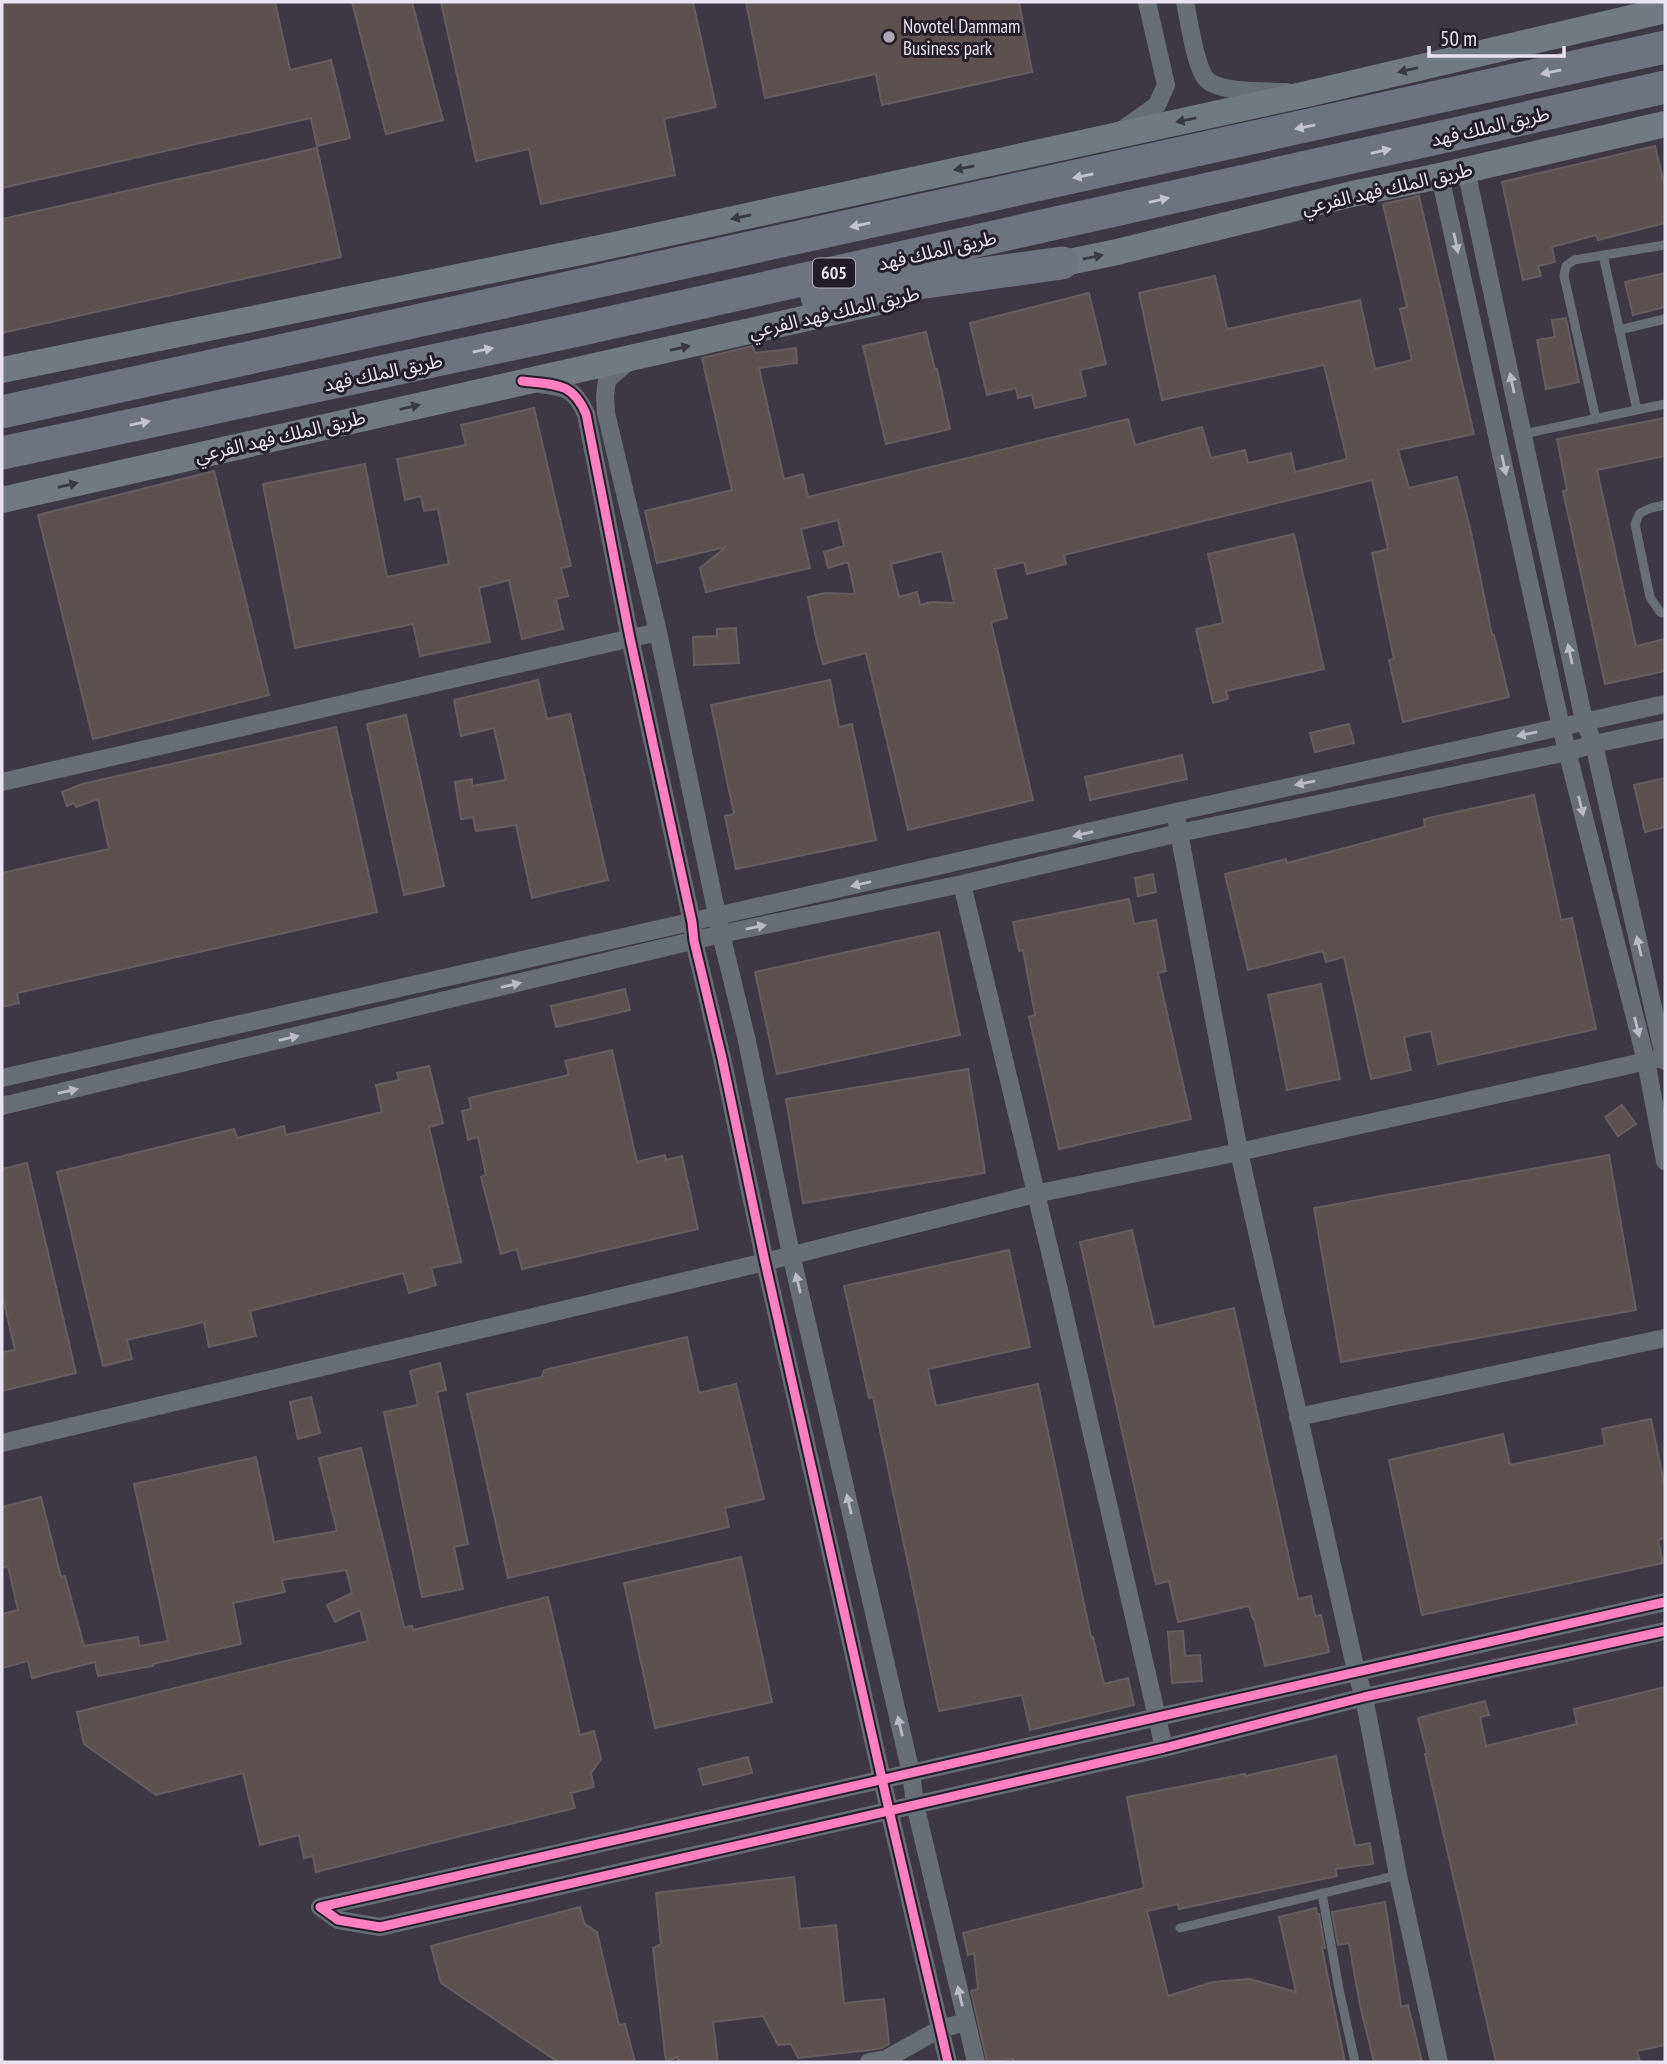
<svg xmlns="http://www.w3.org/2000/svg" width="1667" height="2064" viewBox="0 0 1667 2064" font-family="'PT Sans Narrow','Noto Sans Arabic',sans-serif">
	<rect width="100%" height="100%" fill="#3e3844"/>
	<path fill="#5d5150" stroke="#655d60" stroke-width="2" fill-rule="evenodd" d="M2,2h273l15,68 41,-10 19,78 -33,8 -6,-28 -309,70z
		M352,2h60l31,118 -57,14z
		M441,2h252l23,105 -52,12 11,56 -134,29 -12,-55 -53,12z
		M746,2h273l13,70 -150,33 -6,-31 -111,24z
		M1655,146l10,41v36l-67,17 -2,-5 -44,12 3,15 -17,4 3,10 -18,4 -21,-98z
		M317,148l24,109 -339,76v-114z
		M1419,196l55,238 -76,16 11,38 48,-11 14,55 21,103h2l15,62 -106,25 -14,-62 5,-1 -22,-106 16,-4 -16,-69 -308,75 2,9 -39,10 -3,-12 -29,7 12,49 -16,4 42,178 -125,30 -42,-177 -43,11 -7,-26 -8,-41 17,-4 30,1 -7,-32 -20,6 -4,-16 20,-6 -6,-26 -37,9 9,39 -104,24 -6,-24 26,-21 -69,16 -12,-52 87,-21 -30,-132 51,-12 2,7 41,-5 1,15 -38,5 25,111 19,-5 5,23 320,-78 7,26 67,-18 9,31 34,-8 3,13 43,-10 4,19 52,-13 -23,-94 -162,35 -23,-107 76,-17 12,53 133,-29 15,69 37,-9 -12,-51 7,-2 -24,-103zM942,551l12,52 -23,-1 -11,3 -3,-13 -18,5 -8,-33z
		M1665,273v34l-32,8 -8,-33z
		M1089,293l17,71 -26,6 6,26 -51,12 -3,-13 -14,3 -2,-10 -29,7 -17,-72z
		M1566,318l13,64 -33,7 -9,-49 18,-3 -3,-17z
		M926,332l9,37h2l13,60 -64,15 -23,-98z
		M534,408l37,158 -10,2 7,28 -12,3 7,30 -41,10 -13,-59 -30,8 11,54 -70,14 -7,-32 -118,24 -32,-164 102,-20 22,113 62,-13 -11,-55 -14,2 -3,-15 -16,4 -8,-41 69,-14 -5,-20z
		M1665,418v38l-68,14 39,176 29,-7v32l-60,13 -42,-193 4,-1 -10,-51z
		M214,471l55,224 -176,44 -55,-224z
		M1294,534l30,135 -98,22 2,8 -15,4 -17,-74 27,-6 -15,-69z
		M736,628l3,35 -45,2 -1,-28 24,-1v-7z
		M538,680l9,39 23,-5 38,166 -76,18 -16,-73 -40,6 -3,-14 -12,2 -6,-37 17,-3v7l34,-6 -12,-52 -33,8 -7,-36z
		M830,680l9,47 13,-3 24,116 -140,29 -11,-53 9,-2 -23,-109z
		M406,715l38,171 -40,9 -37,-171z
		M1349,724l5,19 -39,9 -5,-19z
		M336,727l41,185 -360,81 2,10 -17,4v-134l107,-24 -11,-50 -22,8 -2,-4 -7,3 -5,-14 20,-8z
		M1182,755l5,24 -97,21 -5,-23z
		M1665,778v49l-20,5 -11,-47z
		M1534,795l27,125 11,-2 24,111 -158,35 -7,-33 -27,6 7,33 -40,9 -27,-122 -18,5 -3,-11 -75,19 -23,-96 61,-15 1,4 138,-36 -1,-8z
		M1153,874l3,18 -18,4 -3,-18z
		M1129,899l5,25 22,-4 10,51 -8,2 33,146 -132,30 -30,-132 6,-2 -12,-65 -4,1 -6,-29z
		M939,932l21,103 -183,39 -22,-102z
		M1321,984l19,95 -53,11 -19,-95z
		M625,989l5,21 -74,17 -5,-21z
		M612,1050l25,112 28,-7 1,5 16,-4 16,73 -176,40 -5,-20 -16,5 -20,-77 5,-2 -8,-38 -10,3 -6,-29 9,-2 -2,-11 100,-23 -4,-14z
		M429,1066l14,57 -14,4 32,135 -30,6 5,17 -27,8 -6,-20 -153,38 6,25 -47,11 -5,-25 -77,18 5,19 -29,7 -46,-194 177,-43 3,9 47,-12 2,9 96,-23 -6,-27 23,-5 -2,-7z
		M968,1069l17,104 -182,30 -17,-104z
		M1622,1105l14,19 -18,12 -13,-19z
		M1609,1155l27,155 -295,52 -27,-154z
		M27,1163l49,210 -74,18v-39l13,-2 -13,-56v-125z
		M1132,1230l22,97 80,-19 64,291 13,-3 4,20 6,-1 8,37 -64,14 -11,-47h-1l-4,-13 -71,16 -9,-41 -13,3 -76,-342z
		M1009,1250l21,97 -102,22 8,37 102,-22 53,253h2l11,47 24,-6 6,27 -104,25 -8,-35 -83,16 -66,-314 -4,1 -25,-112z
		M687,1337l12,56 37,-9 28,115 -39,9 4,19 -221,51 -41,-184 75,-17 2,-7z
		M440,1363l6,27 -9,2 31,152 -14,3 9,42 -41,8 -38,-185 34,-7 -8,-34z
		M311,1397l9,36 -22,6 -8,-37z
		M1651,1419l14,69v50l-7,2 5,23 -241,52 -33,-155 114,-26 7,31 95,-20 -3,-16z
		M361,1448l43,179 8,-1 1,4 135,-33 32,138 14,-4 7,28 -10,14 3,14 -23,6 4,15 -259,64 -3,-16 -9,2 -5,-23 -39,10 -17,-72 -87,22 -72,-51 -7,-32 291,-71 -8,-31 -25,12 -8,-17 25,-12 -6,-23 -64,10 3,12 -52,11 8,41 -88,20v2l-55,10 -3,-14 -63,16 -4,-17 -26,7v-54l16,-4 -10,-44 -6,2v-61l39,-10 20,80 4,-1 19,70 54,-9 1,9 29,-5 -34,-157 122,-27 18,85 63,-11 -18,-73z
		M741,1557l31,145 -117,26 -31,-145z
		M1183,1631l2,25 15,-1 2,26 -30,2 -4,-51z
		M1665,1687v358l-28,6 3,11h-144l-71,-308 2,-1 -9,-35 67,-17 4,14 -9,2 6,29 91,-22 -3,-15z
		M1336,1756l19,90 15,-3 3,21 -38,5 2,7 -158,33 -1,-5 -31,7 21,85 45,-14 37,-3 46,13 -17,-75 37,-9 1,6h2l6,34h-3l23,114h-332v-3l-26,3 -16,-71 7,-2 -4,-36 -6,2 -5,-22 181,-45 -17,-91 118,-23v2z
		M748,1757l4,16 -49,12 -4,-16z
		M794,1877l6,52 36,-4 8,78 40,-4 5,45 -7,4 -12,2 -72,8 -7,-14 -13,1 -15,-29 -50,6 5,40h-38l-3,-5 -11,5 -13,-114 8,-4 -5,-51z
		M1385,1902l16,105 7,-2 14,57h-48l-14,-57 -11,-62 -11,2 -6,-33z
		M580,1907l4,16 13,9 22,93 6,-1 10,38h-77l-117,-79 -10,-37z"/>
	<g fill="none" stroke-linecap="round" stroke-linejoin="round">
		<path stroke="#676e74" stroke-width="9" d="M1603,255l34,155
			M1619,330l46,-11
			M1596,419l-32,-143 2,-10 8,-6 91,-15
			M1523,434l142,-30
			M1665,505l-14,3 -11,5 -5,11 15,73 10,15 5,1
			M1322,1893l17,96 16,73
			M1180,1928l218,-53"/>
		<path stroke="#676e74" stroke-width="18" d="M1185,2c4,17 10,66 22,78 13,13 61,11 79,12
			M1122,130l35,-25 9,-20 -19,-83
			M1466,170l118,551 10,23 71,317
			M1440,176l121,551 85,334 19,100
			M630,360l-23,20 -2,16 1,17 52,219 63,302 26,107 44,213 120,519 4,31 61,258
			M540,384c26,3 35,5 46,30l44,224 62,284 2,19 28,117 43,204 124,548 59,252
			M2,782l656,-150
			M1177,822l62,330 117,519 8,26 34,178 41,187
			M962,884l94,393 108,471
			M2,1078l1174,-266 489,-108
			M2,1106l719,-172 241,-50 217,-51 388,-81 27,-8 71,-15
			M1298,1417l367,-79
			M2,1443l763,-181 270,-68 204,-42 426,-95
			M1665,1602l-1345,305 18,13 42,7 784,-179 200,-51 301,-66
			M869,2062l17,-3 54,-30 26,-7"/>
		<path stroke="#717a81" stroke-width="26" d="M1045,267l72,-15 235,-58 88,-18 225,-52
			M2,370l598,-122 707,-154 358,-84
			M2,500l876,-198"/>
		<path stroke="#6d747f" stroke-width="33" d="M817,297l245,-34
			M2,412l1663,-365
			M2,453l580,-124 1083,-242"/>
		<defs>
			<path id="cycleway" d="M522,381c32,4 50,0 64,33l44,224 62,284 2,19 28,117 43,204 124,548 59,252
				M1665,1602l-1345,305 18,13 42,7 784,-179 200,-51 301,-66"/>
		</defs>
		<use href="#cycleway" stroke="#221d27" stroke-width="13"/>
		<use href="#cycleway" stroke="#ff80c0" stroke-width="9"/>
	</g>
	<defs><path id="oneway-solid" d="M-6-.8H1V-3.2L6.5 0L1 3.2V.8H-6Z" transform="scale(1.75)"/></defs>
	<g fill="#3a3942">
		<use href="#oneway-solid" transform="translate(1408 70) rotate(167)"/>
		<use href="#oneway-solid" transform="translate(1186 120) rotate(168)"/>
		<use href="#oneway-solid" transform="translate(964 168) rotate(168)"/>
		<use href="#oneway-solid" transform="translate(741 217) rotate(168)"/>
		<use href="#oneway-solid" transform="translate(1093 257) rotate(-12)"/>
		<use href="#oneway-solid" transform="translate(680 348) rotate(-13)"/>
		<use href="#oneway-solid" transform="translate(410 407) rotate(-13)"/>
		<use href="#oneway-solid" transform="translate(68 485) rotate(-13)"/>
	</g>
	<g fill="#c4c2d0">
		<use href="#oneway-solid" transform="translate(1551 72) rotate(168)"/>
		<use href="#oneway-solid" transform="translate(1305 127) rotate(168)"/>
		<use href="#oneway-solid" transform="translate(1381 151) rotate(-13)"/>
		<use href="#oneway-solid" transform="translate(1083 176) rotate(168)"/>
		<use href="#oneway-solid" transform="translate(1159 200) rotate(-13)"/>
		<use href="#oneway-solid" transform="translate(860 225) rotate(168)"/>
		<use href="#oneway-solid" transform="translate(483 350) rotate(-12)"/>
		<use href="#oneway-solid" transform="translate(140 423) rotate(-12)"/>
	</g>
	<g fill="#bcbac6">
		<use href="#oneway-solid" transform="translate(1456 243) rotate(78)"/>
		<use href="#oneway-solid" transform="translate(1512 383) rotate(-102)"/>
		<use href="#oneway-solid" transform="translate(1504 465) rotate(78)"/>
		<use href="#oneway-solid" transform="translate(1570 654) rotate(-102)"/>
		<use href="#oneway-solid" transform="translate(1527 734) rotate(168)"/>
		<use href="#oneway-solid" transform="translate(1305 783) rotate(168)"/>
		<use href="#oneway-solid" transform="translate(1581 806) rotate(76)"/>
		<use href="#oneway-solid" transform="translate(1083 834) rotate(167)"/>
		<use href="#oneway-solid" transform="translate(861 884) rotate(167)"/>
		<use href="#oneway-solid" transform="translate(756 927) rotate(-12)"/>
		<use href="#oneway-solid" transform="translate(1639 946) rotate(-103)"/>
		<use href="#oneway-solid" transform="translate(511 985) rotate(-13)"/>
		<use href="#oneway-solid" transform="translate(1637 1027) rotate(76)"/>
		<use href="#oneway-solid" transform="translate(289 1038) rotate(-13)"/>
		<use href="#oneway-solid" transform="translate(68 1091) rotate(-13)"/>
		<use href="#oneway-solid" transform="translate(798 1283) rotate(-103)"/>
		<use href="#oneway-solid" transform="translate(849 1504) rotate(-103)"/>
		<use href="#oneway-solid" transform="translate(900 1726) rotate(-103)"/>
		<use href="#oneway-solid" transform="translate(960 1996) rotate(-103)"/>
	</g>
	<circle fill="#ada7b5" stroke="#221d27" stroke-width="2.5" cx="889" cy="37" r="7"/>
	<g text-anchor="middle" stroke-width="6" stroke-linejoin="round" paint-order="stroke">
		<rect fill="#221d27" stroke="#ada8b5" stroke-width="2" x="813" y="258.5" width="42" height="29" rx="5"/>
		<g font-size="18" font-weight="bold" fill="#e9e3f2">
			<text x="834" y="279">605</text>
		</g>
		<g font-size="19" fill="#e9e3f2" stroke="#221d27" text-anchor="start">
			<text x="903" y="33">Novotel Dammam<tspan x="903" dy="22">Business park</tspan></text>
		</g>
		<g font-size="19" fill="#e9e3f2" stroke="#221d27">
			<text transform="translate(1490 126) rotate(-13)" y="7">طريق الملك فهد</text>
			<text transform="translate(1387 188) rotate(-13)" y="7">طريق الملك فهد الفرعي</text>
			<text transform="translate(937 250) rotate(-13)" y="7">طريق الملك فهد</text>
			<text transform="translate(834 312) rotate(-13)" y="7">طريق الملك فهد الفرعي</text>
			<text transform="translate(383 372) rotate(-12)" y="7">طريق الملك فهد</text>
			<text transform="translate(280 436) rotate(-13)" y="7">طريق الملك فهد الفرعي</text>
		</g>
	</g>
	<rect width="1667" height="2064" fill="none" stroke="#e9e3f2" stroke-width="7"/>
	<path d="M1429 46v10h135v-10" fill="none" stroke="#e9e3f2" stroke-width="3.5"/>
	<text x="1440" y="46" font-size="21" fill="#e9e3f2" stroke="#221d27" stroke-width="5" paint-order="stroke">50 m</text>
</svg>
